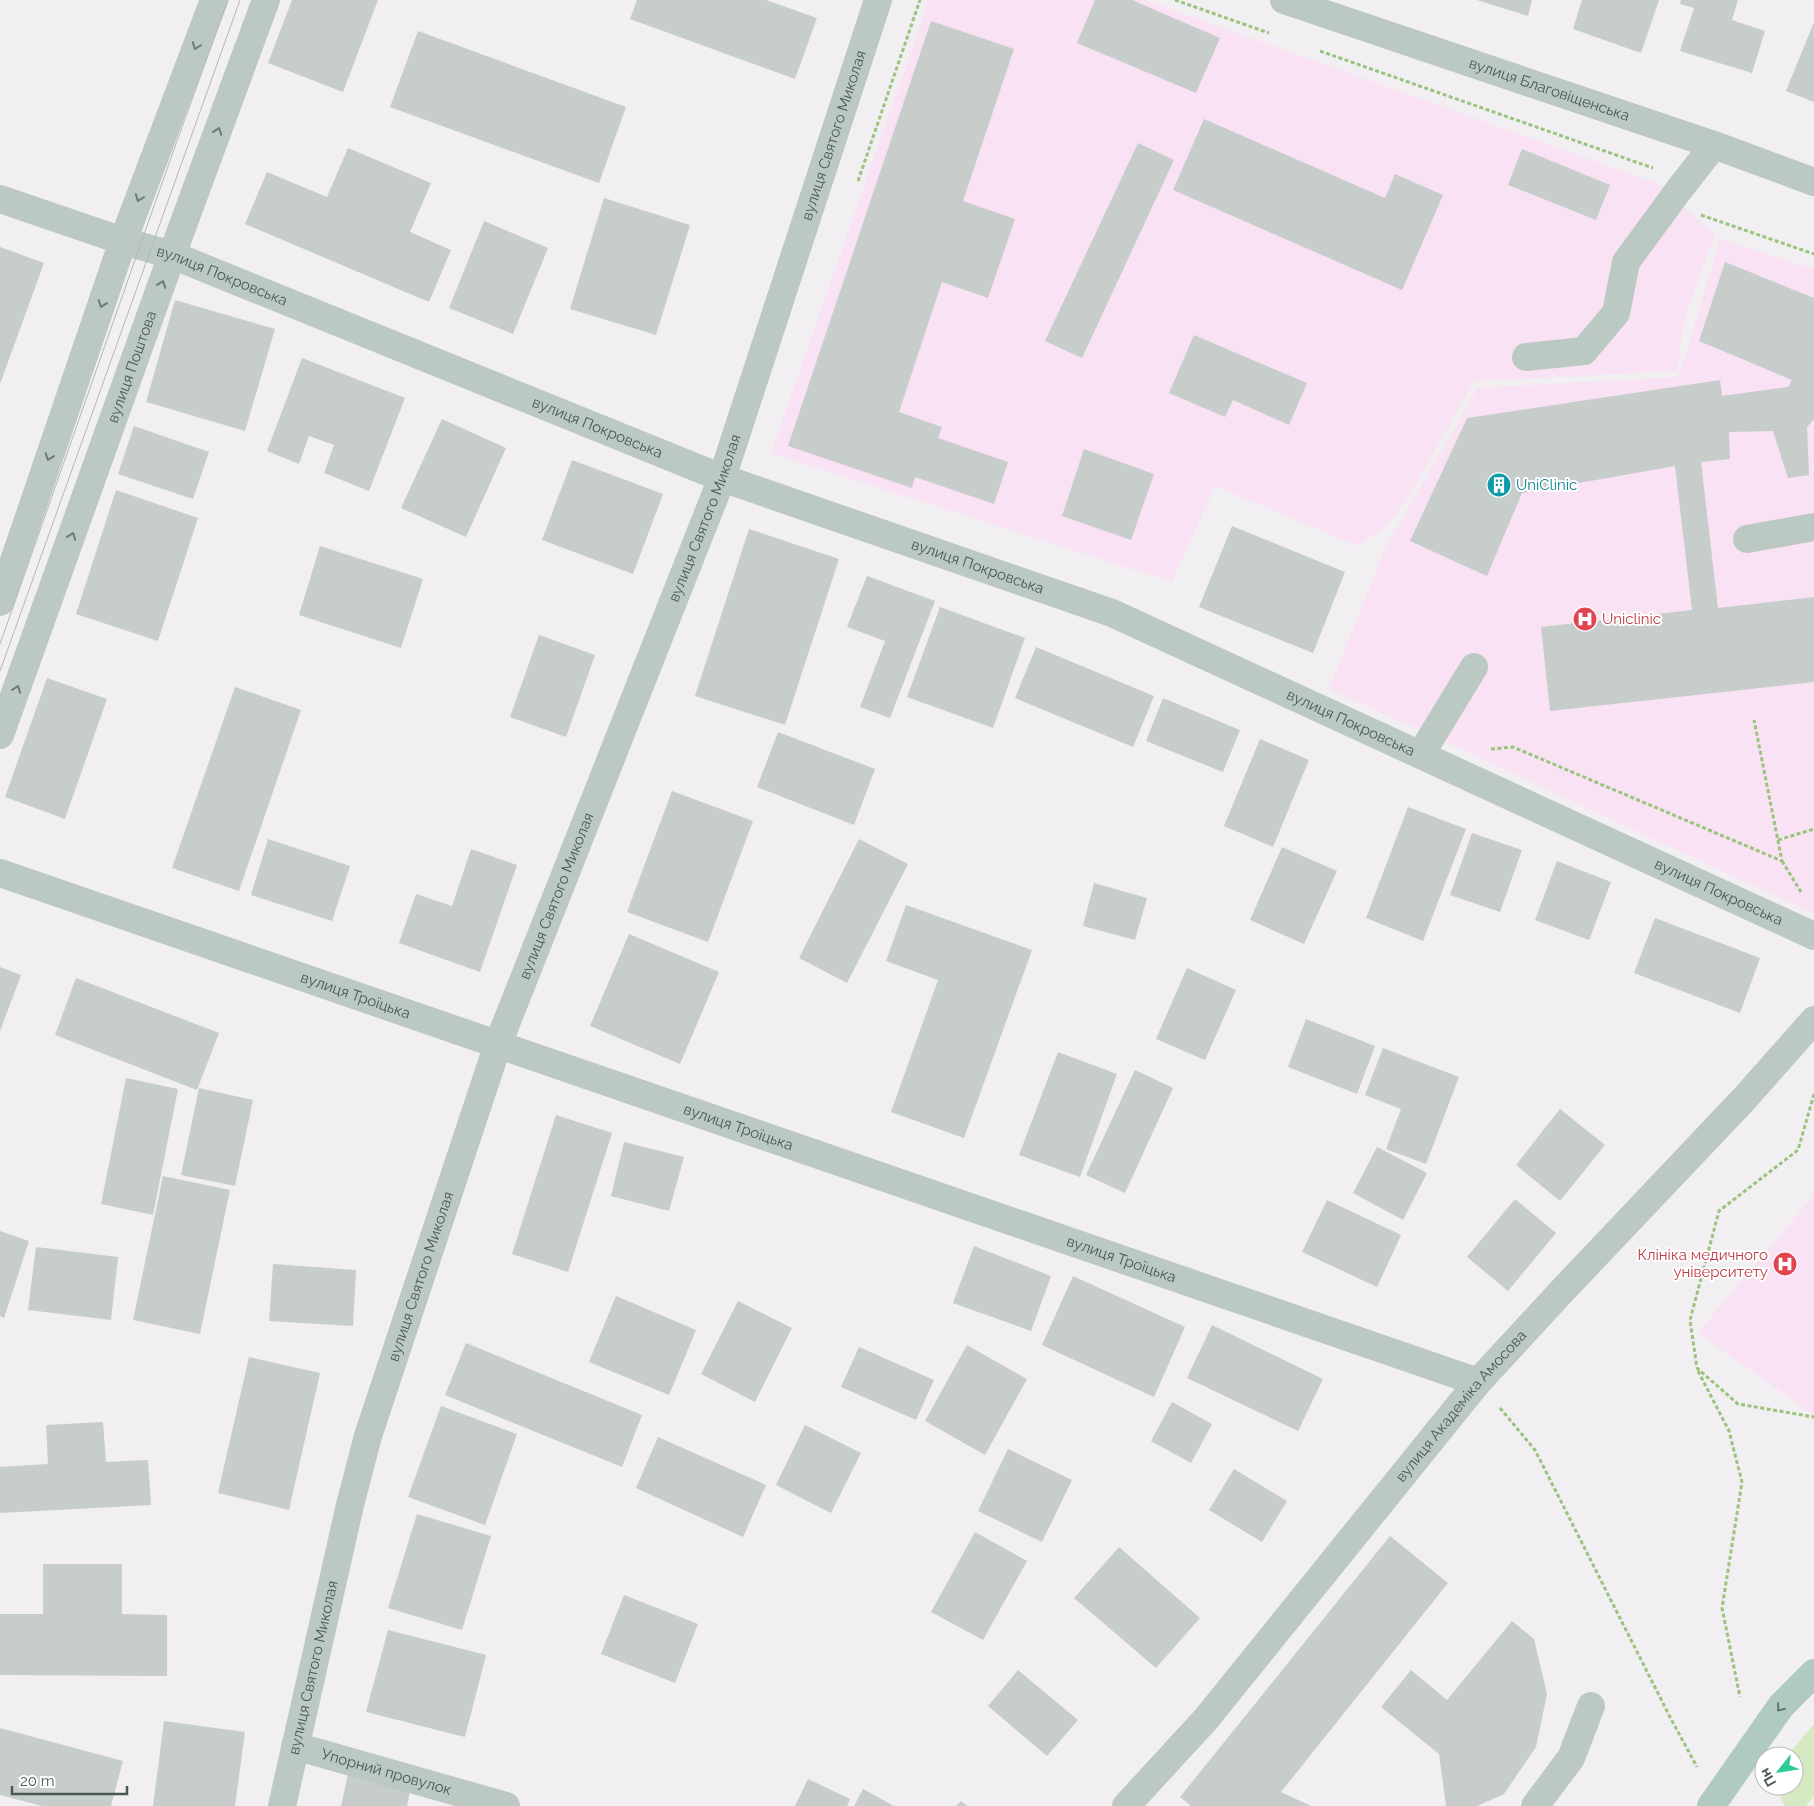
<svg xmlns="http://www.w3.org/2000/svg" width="1814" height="1806" viewBox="0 0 1814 1806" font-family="Raleway,sans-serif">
	<rect width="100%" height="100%" fill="#f1eff1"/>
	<path fill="#f8e2f4" d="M929,0h216l511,183 59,51 -31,86 -7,51 -203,10 -68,120 -20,25 -28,20 -143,-60 -43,96 -401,-129z
		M1720,239l94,30v645l-340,-159 -145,-66 56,-140 93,-161 201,-11z
		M1814,1195v220l-116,-82z"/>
	<path fill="#d6e9c2" d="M1814,1724v72l-8,10h-21l-10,-20h19v-30h-7z"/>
	<path fill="#c6cdcb" d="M292,0h86l-35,92 -75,-29z
		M637,0h129l51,18 -22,61 -165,-60z
		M1095,0h37l88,38 -24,55 -119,-50z
		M1477,0h55l-4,16z
		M1582,0h77l-18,53 -68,-24z
		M1681,0h57l-6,20 33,11 -13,42 -72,-22 14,-43 -14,-4z
		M931,21l83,28 -51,152 52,18 -27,79 -46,-16 -43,130 43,15 -4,11 70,24 -14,42 -79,-27 -3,11 -124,-42z
		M1814,22v80l-28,-11z
		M418,31l208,76 -27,76 -209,-76z
		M1204,119l181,79 10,-24 48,21 -41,95 -229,-100z
		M1138,143l36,17 -92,198 -37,-17z
		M348,148l83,35 -21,49 41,18 -22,52 -184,-78 22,-52 60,25z
		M1522,149l88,36 -14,35 -88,-35z
		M604,198l86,27 -34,110 -86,-26z
		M484,221l64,27 -35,86 -64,-26z
		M0,247l44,16 -44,121z
		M1725,262l89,36v121l-7,8 2,48 -21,3 -15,-47 -44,1 1,27 -29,3 17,146 96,-11v85l-264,29 -9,-84 151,-17 -17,-144 -153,27 -35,83 -77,-35 57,-123 253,-38 2,16 66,-9 4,-7 -93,-39z
		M175,300l100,29 -30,102 -99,-29z
		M1194,335l113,48 -18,42 -56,-25 -8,17 -56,-24z
		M302,358l103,40 -36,93 -45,-18 10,-28 -25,-9 -10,28 -32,-13z
		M442,419l64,29 -40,89 -65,-29z
		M134,426l75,26 -16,47 -75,-25z
		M1084,449l70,25 -23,66 -69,-24z
		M572,460l91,34 -30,80 -91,-34z
		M116,490l82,28 -40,123 -82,-27z
		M1232,526l113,46 -32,81 -114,-46z
		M749,529l90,30 -54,166 -90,-29z
		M320,546l103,33 -22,69 -102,-33z
		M867,576l68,25 -45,117 -30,-11 25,-66 -38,-14z
		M940,607l85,31 -32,90 -86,-31z
		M539,635l56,20 -29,82 -56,-20z
		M1036,647l118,49 -21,51 -118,-49z
		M47,678l60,21 -42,120 -60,-22z
		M235,687l66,23 -62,181 -67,-23z
		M1163,698l77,32 -17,42 -77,-31z
		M778,732l97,37 -21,56 -97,-38z
		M1260,739l49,21 -36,87 -49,-21z
		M672,791l81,30 -45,121 -81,-30z
		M1408,807l58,22 -43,112 -57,-23z
		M1472,833l50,17 -22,62 -50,-17z
		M268,839l82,27 -18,55 -81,-26z
		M859,839l49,25 -61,119 -48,-25z
		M1282,847l55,24 -33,73 -54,-24z
		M471,849l46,16 -37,107 -81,-29 17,-49 36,12z
		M1557,861l54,21 -22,58 -54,-20z
		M1094,883l53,15 -12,42 -52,-14z
		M906,905l126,45 -68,188 -73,-26 47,-132 -52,-19z
		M1655,918l105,40 -20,55 -106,-40z
		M629,934l90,38 -39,92 -90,-38z
		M0,967l21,8 -21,56z
		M1187,968l49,22 -31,70 -49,-21z
		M76,978l143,55 -22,57 -142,-55z
		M1306,1019l69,27 -18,48 -69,-27z
		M1383,1048l76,29 -33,87 -40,-15 15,-40 -36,-14z
		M1058,1052l59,22 -37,103 -61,-22z
		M1135,1070l38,18 -48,105 -39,-18z
		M126,1078l52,11 -25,126 -52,-11z
		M199,1088l54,12 -18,86 -54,-11z
		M1560,1109l45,36 -45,56 -44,-36z
		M556,1115l56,18 -44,139 -56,-18z
		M624,1142l60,15 -15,54 -58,-15z
		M1377,1147l50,26 -24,47 -50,-27z
		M163,1176l67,14 -30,144 -67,-14z
		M1515,1199l41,34 -48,58 -41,-34z
		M1327,1200l74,35 -24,52 -75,-35z
		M0,1231l29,10 -25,77 -4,-2z
		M974,1246l77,30 -20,55 -78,-28z
		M36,1247l82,10 -7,63 -83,-10z
		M273,1264l83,6 -3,56 -84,-5z
		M1073,1276l112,51 -31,70 -112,-52z
		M616,1296l80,34 -27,65 -80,-33z
		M738,1301l54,27 -37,74 -54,-28z
		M1212,1325l111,54 -25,52 -111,-53z
		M466,1343l176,72 -20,52 -177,-72z
		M967,1345l60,34 -42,76 -60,-34z
		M859,1347l75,33 -18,40 -75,-33z
		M249,1357l71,16 -31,137 -71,-17z
		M1172,1402l40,22 -21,39 -40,-22z
		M441,1406l76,28 -32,91 -77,-28z
		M103,1422l3,40 42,-2 3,45 -151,8v-46l48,-3 -2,-39z
		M805,1425l56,28 -30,60 -55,-28z
		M658,1437l108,48 -23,52 -107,-49z
		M1008,1449l64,31 -30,62 -64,-31z
		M1234,1469l53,32 -25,41 -53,-32z
		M417,1514l74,22 -29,94 -74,-22z
		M975,1532l52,29 -44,79 -52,-28z
		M1390,1536l58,47 -167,209 30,14h-120l-11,-9z
		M1119,1547l81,71 -44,50 -82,-70z
		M43,1564h79v50l45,1v61l-167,-1v-61h43z
		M624,1595l74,29 -23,59 -74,-29z
		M1512,1621l22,18 13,55 -11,53 -32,47 -27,12h-31l-7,-52 -58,-47 30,-37 36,30z
		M388,1630l98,25 -21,82 -99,-25z
		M1018,1670l60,50 -31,36 -59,-50z
		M164,1721l81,11 -10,74h-82z
		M0,1728l123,33 -12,45h-69l-42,-11z
		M348,1774l63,13 -4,19h-66z
		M808,1779l42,20 -3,7h-52z
		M863,1789l31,17h-40z
		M961,1801l6,5h-11z"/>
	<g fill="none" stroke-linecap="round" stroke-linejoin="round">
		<path stroke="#9ac37e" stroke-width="3" stroke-dasharray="4 2.5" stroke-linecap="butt" d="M1175,0l94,33
			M1320,51l333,117
			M858,181l62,-181
			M1701,215l113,39
			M1491,749l22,-2 269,114 -28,-141
			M1778,840l36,-11
			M1782,861l19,31
			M1814,1094l-16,56 -79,61 -29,109 7,48 41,36 76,13
			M1698,1371l31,60 13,51 -20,126 18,89
			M1500,1408l35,42 135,267 27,50"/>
		<g stroke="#bcc9c3" stroke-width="28">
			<path id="s1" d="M1284,0l430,145 100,37"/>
			<path id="s2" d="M0,199l123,42 49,14 550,223 390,135 702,323"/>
			<path d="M1526,357l58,-6 32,-38 10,-51 52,-71 36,-46"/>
			<path d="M1747,539l67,-12"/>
			<path d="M0,602l123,-361 91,-241"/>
			<path id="s3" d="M0,735l172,-480 94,-255"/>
			<path d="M1421,754l53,-87"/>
			<path id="s4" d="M0,873l1478,509"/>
			<path id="s5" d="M295,1746l211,60"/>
			<path id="s6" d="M282,1806l68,-301 18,-69 130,-392 224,-566 156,-478"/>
			<path id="s7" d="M1126,1806l80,-87 272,-337 84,-91 182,-192 70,-79"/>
			<path d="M1535,1806l36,-48 20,-52"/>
		</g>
		<path stroke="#b1cac0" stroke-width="28" d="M1711,1806l70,-100 33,-33"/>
		<path stroke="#b1b8b6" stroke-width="1" d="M0,644l173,-492 55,-152
			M0,671l240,-671"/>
	</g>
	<defs><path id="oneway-chevron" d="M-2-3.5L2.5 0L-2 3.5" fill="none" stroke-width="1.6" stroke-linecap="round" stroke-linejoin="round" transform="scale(1.25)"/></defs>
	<g stroke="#6c7b74">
		<use href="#oneway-chevron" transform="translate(196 46) rotate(111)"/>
		<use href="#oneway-chevron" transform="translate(218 131) rotate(-70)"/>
		<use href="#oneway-chevron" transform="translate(139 198) rotate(111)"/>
		<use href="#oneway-chevron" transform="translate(162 284) rotate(-70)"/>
		<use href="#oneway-chevron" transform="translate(102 304) rotate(109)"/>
		<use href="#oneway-chevron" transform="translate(49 457) rotate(109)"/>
		<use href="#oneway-chevron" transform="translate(72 536) rotate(-70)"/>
		<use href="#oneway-chevron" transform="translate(17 689) rotate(-70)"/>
	</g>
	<use stroke="#63756e" href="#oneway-chevron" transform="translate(1780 1708) rotate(129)"/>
	<defs>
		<symbol id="building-disc" viewBox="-11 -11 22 22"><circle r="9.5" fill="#0f9aa8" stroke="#fff"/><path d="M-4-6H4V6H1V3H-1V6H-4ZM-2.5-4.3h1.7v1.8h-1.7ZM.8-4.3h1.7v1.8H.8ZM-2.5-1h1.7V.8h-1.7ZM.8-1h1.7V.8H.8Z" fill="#fff"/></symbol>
		<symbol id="hospital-disc" viewBox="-11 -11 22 22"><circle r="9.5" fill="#e0444e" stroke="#fff"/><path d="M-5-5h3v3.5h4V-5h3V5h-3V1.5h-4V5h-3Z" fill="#fff"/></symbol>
	</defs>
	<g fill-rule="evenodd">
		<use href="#building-disc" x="1485" y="471" width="28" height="28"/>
		<use href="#hospital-disc" x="1571" y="605" width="28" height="28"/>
		<use href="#hospital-disc" x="1771" y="1250" width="28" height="28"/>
	</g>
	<g text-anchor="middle" stroke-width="4" stroke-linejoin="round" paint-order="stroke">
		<g font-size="15" fill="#495952" stroke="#fff">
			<text dy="5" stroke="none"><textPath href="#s1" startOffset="280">вулиця Благовіщенська</textPath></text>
			<text dy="5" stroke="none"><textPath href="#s6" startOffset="1762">вулиця Святого Миколая</textPath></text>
			<text dy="5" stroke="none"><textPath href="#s2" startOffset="235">вулиця Покровська</textPath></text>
			<text dy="5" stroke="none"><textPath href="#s3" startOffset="391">вулиця Поштова</textPath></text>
			<text dy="5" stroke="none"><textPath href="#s2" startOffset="640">вулиця Покровська</textPath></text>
			<text dy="5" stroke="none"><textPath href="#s6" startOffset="1358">вулиця Святого Миколая</textPath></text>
			<text dy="5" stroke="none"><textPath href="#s2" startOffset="1045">вулиця Покровська</textPath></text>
			<text dy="5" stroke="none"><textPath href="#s2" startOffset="1450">вулиця Покровська</textPath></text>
			<text dy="5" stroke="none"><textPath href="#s2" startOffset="1855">вулиця Покровська</textPath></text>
			<text dy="5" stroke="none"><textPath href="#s6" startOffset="952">вулиця Святого Миколая</textPath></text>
			<text dy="5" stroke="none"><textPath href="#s4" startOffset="376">вулиця Троїцька</textPath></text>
			<text dy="5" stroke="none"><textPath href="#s4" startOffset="781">вулиця Троїцька</textPath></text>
			<text dy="5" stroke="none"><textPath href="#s4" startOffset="1186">вулиця Троїцька</textPath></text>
			<text dy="5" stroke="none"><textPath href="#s6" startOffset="548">вулиця Святого Миколая</textPath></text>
			<text dy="5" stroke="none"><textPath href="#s7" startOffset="522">вулиця Академіка Амосова</textPath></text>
			<text dy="5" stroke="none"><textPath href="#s6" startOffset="142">вулиця Святого Миколая</textPath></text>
			<text dy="5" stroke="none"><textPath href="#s5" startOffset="95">Упорний провулок</textPath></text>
		</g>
		<g font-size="15" fill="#0d838f" stroke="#fff" text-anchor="start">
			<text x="1516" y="490">UniСlinic</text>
		</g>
		<g font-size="15" fill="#be3a42" stroke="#fff" text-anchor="start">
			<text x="1602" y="624">Uniclinic</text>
			<text x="1768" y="1260" text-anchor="end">Клініка медичного<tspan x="1768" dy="17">університету</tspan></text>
		</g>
	</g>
	<g transform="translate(1779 1771) rotate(240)"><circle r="24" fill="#ffffff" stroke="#b6bdba"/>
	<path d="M0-4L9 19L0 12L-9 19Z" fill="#2fcb95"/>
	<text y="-8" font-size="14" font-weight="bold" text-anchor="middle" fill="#495952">Пн</text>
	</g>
	<path d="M12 1786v8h115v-8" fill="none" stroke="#495952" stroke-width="2.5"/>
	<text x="20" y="1786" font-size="15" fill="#495952" stroke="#ffffff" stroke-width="4" paint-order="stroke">20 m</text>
</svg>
